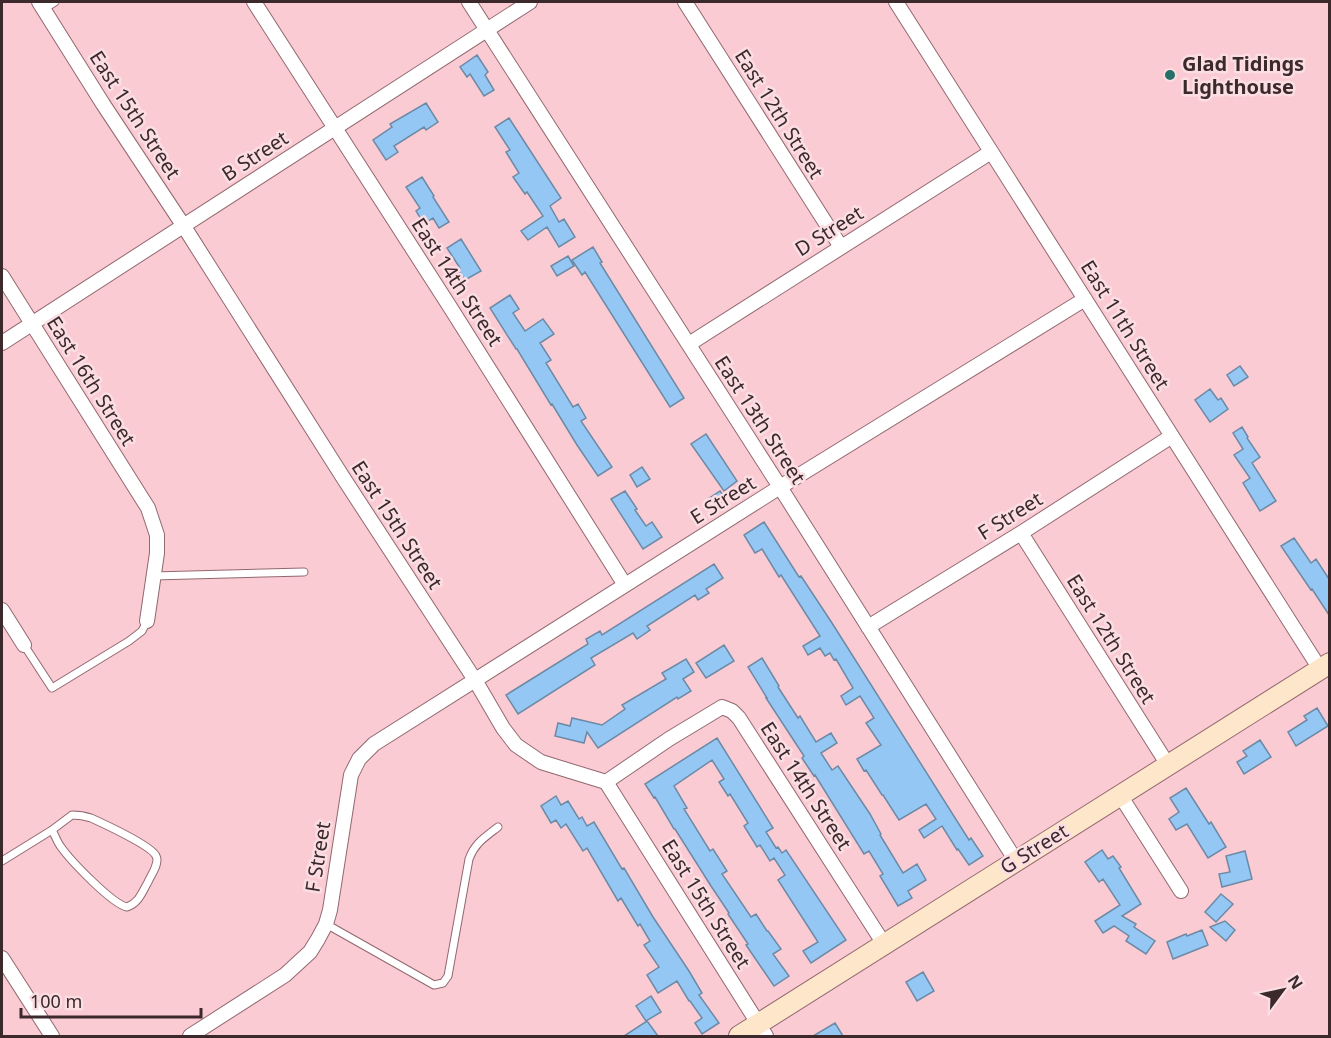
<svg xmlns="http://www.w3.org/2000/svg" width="1331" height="1038" viewBox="0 0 1331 1038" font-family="'Noto Sans',sans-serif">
	<rect width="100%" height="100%" fill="#fbcbd3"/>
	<path fill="#95c7f5" stroke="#6c8aa6" stroke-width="1.5" d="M477,55l11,17 -3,3 9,15 -10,6 -14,-22 -3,3 -7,-10z
		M426,103l12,19 -12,8 -2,-3 -30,19 4,6 -12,8 -13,-20 19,-13 -2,-3z
		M509,118l52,80 -11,8 9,16 5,-3 11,18 -16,10 -12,-20 -19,13 -7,-9 22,-15 -16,-24 -2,2 -12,-17 6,-4 -13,-21 4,-2 -15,-23z
		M422,177l12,19 -1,1 16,25 -10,6 -6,-10 -9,6 -8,-13 4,-3 -14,-21z
		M461,239l20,32 -16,9 -7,-10 2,-2 -13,-20z
		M593,247l9,15 -2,1 84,135 -14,9 -85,-135 -3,3 -10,-15z
		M568,256l6,10 -17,10 -6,-10z
		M510,295l9,14 -6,4 12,18 18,-12 11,15 -14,9 11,17 -5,3 27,44 5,-3 8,14 -5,3 31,46 -14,9 -21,-31 -25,-41 -1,1 -34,-56h-1l-26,-41z
		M1240,366l8,11 -14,9 -7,-11z
		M1210,389l8,11 3,-2 7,11 -18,13 -15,-22z
		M1242,427l6,10 -1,1 13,19 -8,6 24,38 -16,10 -17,-28 7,-5 -16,-23 9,-6 -10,-16z
		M706,434l31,47 -13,10 -33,-47z
		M642,467l8,12 -13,8 -7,-12z
		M625,491l12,18 -2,1 11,16 6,-4 10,15 -19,12 -32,-50z
		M720,491l6,8 -12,8 -6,-8z
		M764,522l35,55 2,-1 31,47 137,217 2,-2 12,18 -14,9 -11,-16 -1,1 -15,-24 -18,12 -5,-8 17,-11 -10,-15 -27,16 -16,-25h-1l-16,-25 -2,1 -7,-12 24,-14 -15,-22 8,-5 -14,-22 -14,9 -5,-9 12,-8 -17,-29 -2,1 -4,-7 -5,3 -5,-8 -12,7 -5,-9 17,-10 -39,-61 -2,2 -17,-28 -7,4 -11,-18z
		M1294,538l17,25 5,-4 13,20v36l-17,-26 -1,1 -30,-44z
		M714,564l9,14 -17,11 3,4 -11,7 -3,-5 -48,31 3,4 -13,9 -4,-6 -42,25 4,7 -77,49 -12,-19 82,-51 -2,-5 14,-8 2,4z
		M724,645l10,16 -28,17 -10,-15z
		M762,658l17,28 -1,1 20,31 2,-2 16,26 15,-9 6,10 -16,10 11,17 6,-4 32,48 11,20 -1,1 23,38 14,-9 9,16 -18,11 4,7 -14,8 -18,-30 3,-2 -14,-23 -5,3 -49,-79 -1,1 -12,-18 2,-2 -38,-58h1l-19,-31z
		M686,659l8,13 -11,7 8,12 -13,8 -1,-2 -79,51 -11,-16 -3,11 -29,-7 3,-13 12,3 2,-8 30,7 23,-16 -3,-4 44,-26 -4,-6z
		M1317,708l11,18 -32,20 -8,-14 19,-12 -3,-4z
		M717,738l56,90 -7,4 10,16 2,-1 4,6 4,-3 60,90 -35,23 -8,-12 15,-9 -40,-62 7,-5 -11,-17 -4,3 -10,-16 -3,2 -13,-21 4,-3 -18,-29 -2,2 -9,-14 5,-3 -12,-19 -38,26 13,22 -3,1 26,42 3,-2 14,22 -5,3 29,43 5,-3 11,17h1l13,18 -8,5 16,22 -15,10 -28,-41 2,-1 -20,-30 1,-1 -18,-27 -36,-57h-1l-19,-32 -1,1 -9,-14z
		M1260,740l11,17 -27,17 -7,-12 10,-6 -4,-5z
		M1186,788l23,36 2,-2 15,25 -18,11 -21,-34 -11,6 -7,-11 10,-7 -9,-14z
		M556,796l5,9 7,-4 11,18 3,-2 5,9 7,-4 28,47 2,-1 29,49 36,54 13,22 -3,2 20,28 -17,11 -7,-11 7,-5 -12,-17h-1l-12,-20 -19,12 -11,-18 12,-8 -15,-22 6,-4 -10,-17 -2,2 -17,-28 -3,3 -31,-53 -4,3 -17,-27 -5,4 -5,-8 -5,3 -10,-17z
		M1102,850l6,9 5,-3 8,11 -2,1 22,36 -19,12 14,8 -2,3 21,14 -9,13 -20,-13 3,-5 -15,-10 -11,7 -8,-12 25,-16 -17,-26 -4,3 -14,-20z
		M1245,851l7,28 -30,8 -3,-13 11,-2 -4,-16z
		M1221,894l12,10 -17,18 -11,-10z
		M1225,921l10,9 -9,11 -16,-14z
		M1202,930l6,15 -35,14 -6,-17 19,-8 1,2z
		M923,972l11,19 -17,10 -11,-19z
		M651,996l10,16 -15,9 -10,-15z
		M647,1021l11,15h-34z
		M835,1023l8,13h-30z"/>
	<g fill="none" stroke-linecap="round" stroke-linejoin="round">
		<defs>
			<path id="lane" d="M44,9l11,-7
				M153,576l151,-4
				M24,645l28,43 77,-47 13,-10 5,-10
				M2,861l50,-31 20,-15c6,0 13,1 19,3 11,5 61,28 65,38 4,7 -5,19 -8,26 -6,10 -9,21 -21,25 -15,-3 -56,-46 -66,-60 -4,-5 -6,-12 -9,-17
				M326,924l108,61 9,-2 5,-7 21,-117c6,-16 15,-21 29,-32"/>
			<path id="street" d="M39,2l64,102 80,121 161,254 131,201 28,48 13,17 25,17 65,20 160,254
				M254,2l196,305 175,278
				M469,2l311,485 236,374
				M685,2l156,245
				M896,2l424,667
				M2,276l146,232 9,27v18l-10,68
				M2,343l528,-341
				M689,344l302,-192
				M1021,533l147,232
				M2,610l22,35
				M868,627l153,-94 151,-97
				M606,782l63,-43 53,-32 10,4 7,7 145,226
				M1120,795l61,96
				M2,958l50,78
				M190,1036l95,-61 25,-23 8,-13 8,-15 4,-14 21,-135 8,-16 15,-15 406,-257 305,-188"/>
			<path id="secondary" d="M739,1036l591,-373"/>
		</defs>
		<use href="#lane" stroke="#926870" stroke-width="9"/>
		<use href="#street" stroke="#926870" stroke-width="16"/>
		<use href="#secondary" stroke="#926870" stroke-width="22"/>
		<use href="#lane" stroke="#fff" stroke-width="7"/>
		<use href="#street" stroke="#fff" stroke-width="14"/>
		<use href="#secondary" stroke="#fee6ca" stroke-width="20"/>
	</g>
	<circle fill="#277069" stroke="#fbdee3" stroke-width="2" cx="1170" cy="75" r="6"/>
	<g text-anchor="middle" stroke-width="5" stroke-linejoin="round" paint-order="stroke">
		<g font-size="20" font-weight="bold" fill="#3b292c" stroke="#fbdee3" text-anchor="start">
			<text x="1182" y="71">Glad Tidings<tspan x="1182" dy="23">Lighthouse</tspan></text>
		</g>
		<g font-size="20" fill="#3b292c" stroke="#fbdee3">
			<text transform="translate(779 114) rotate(58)" y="7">East 12th Street</text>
			<text transform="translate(135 115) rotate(57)" y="7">East 15th Street</text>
			<text transform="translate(255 156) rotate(-33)" y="7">B Street</text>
			<text transform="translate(829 231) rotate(-32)" y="7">D Street</text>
			<text transform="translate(457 282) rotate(57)" y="7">East 14th Street</text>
			<text transform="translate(1125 325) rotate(58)" y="7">East 11th Street</text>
			<text transform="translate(91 381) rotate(58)" y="7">East 16th Street</text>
			<text transform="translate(760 420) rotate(57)" y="7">East 13th Street</text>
			<text transform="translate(723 500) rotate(-32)" y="7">E Street</text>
			<text transform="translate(1010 516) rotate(-32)" y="7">F Street</text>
			<text transform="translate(397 525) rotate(57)" y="7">East 15th Street</text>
			<text transform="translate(1111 639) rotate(58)" y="7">East 12th Street</text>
			<text transform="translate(806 786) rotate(57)" y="7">East 14th Street</text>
			<text transform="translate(1034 849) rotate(-32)" y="7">G Street</text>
			<text transform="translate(318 857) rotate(-81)" y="7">F Street</text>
			<text transform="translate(706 904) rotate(58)" y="7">East 15th Street</text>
		</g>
	</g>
	<rect width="1331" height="1038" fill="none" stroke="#3b292c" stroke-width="6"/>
	<g transform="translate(1283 990) rotate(57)" stroke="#fbdee3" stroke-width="4.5" paint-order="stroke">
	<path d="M0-4.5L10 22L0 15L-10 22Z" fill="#3b292c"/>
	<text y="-9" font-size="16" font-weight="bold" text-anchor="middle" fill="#3b292c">N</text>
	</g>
	<path d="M21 1008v9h180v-9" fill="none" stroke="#3b292c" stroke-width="3"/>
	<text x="30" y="1008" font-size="18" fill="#3b292c" stroke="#fbdee3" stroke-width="4.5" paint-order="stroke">100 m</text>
</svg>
